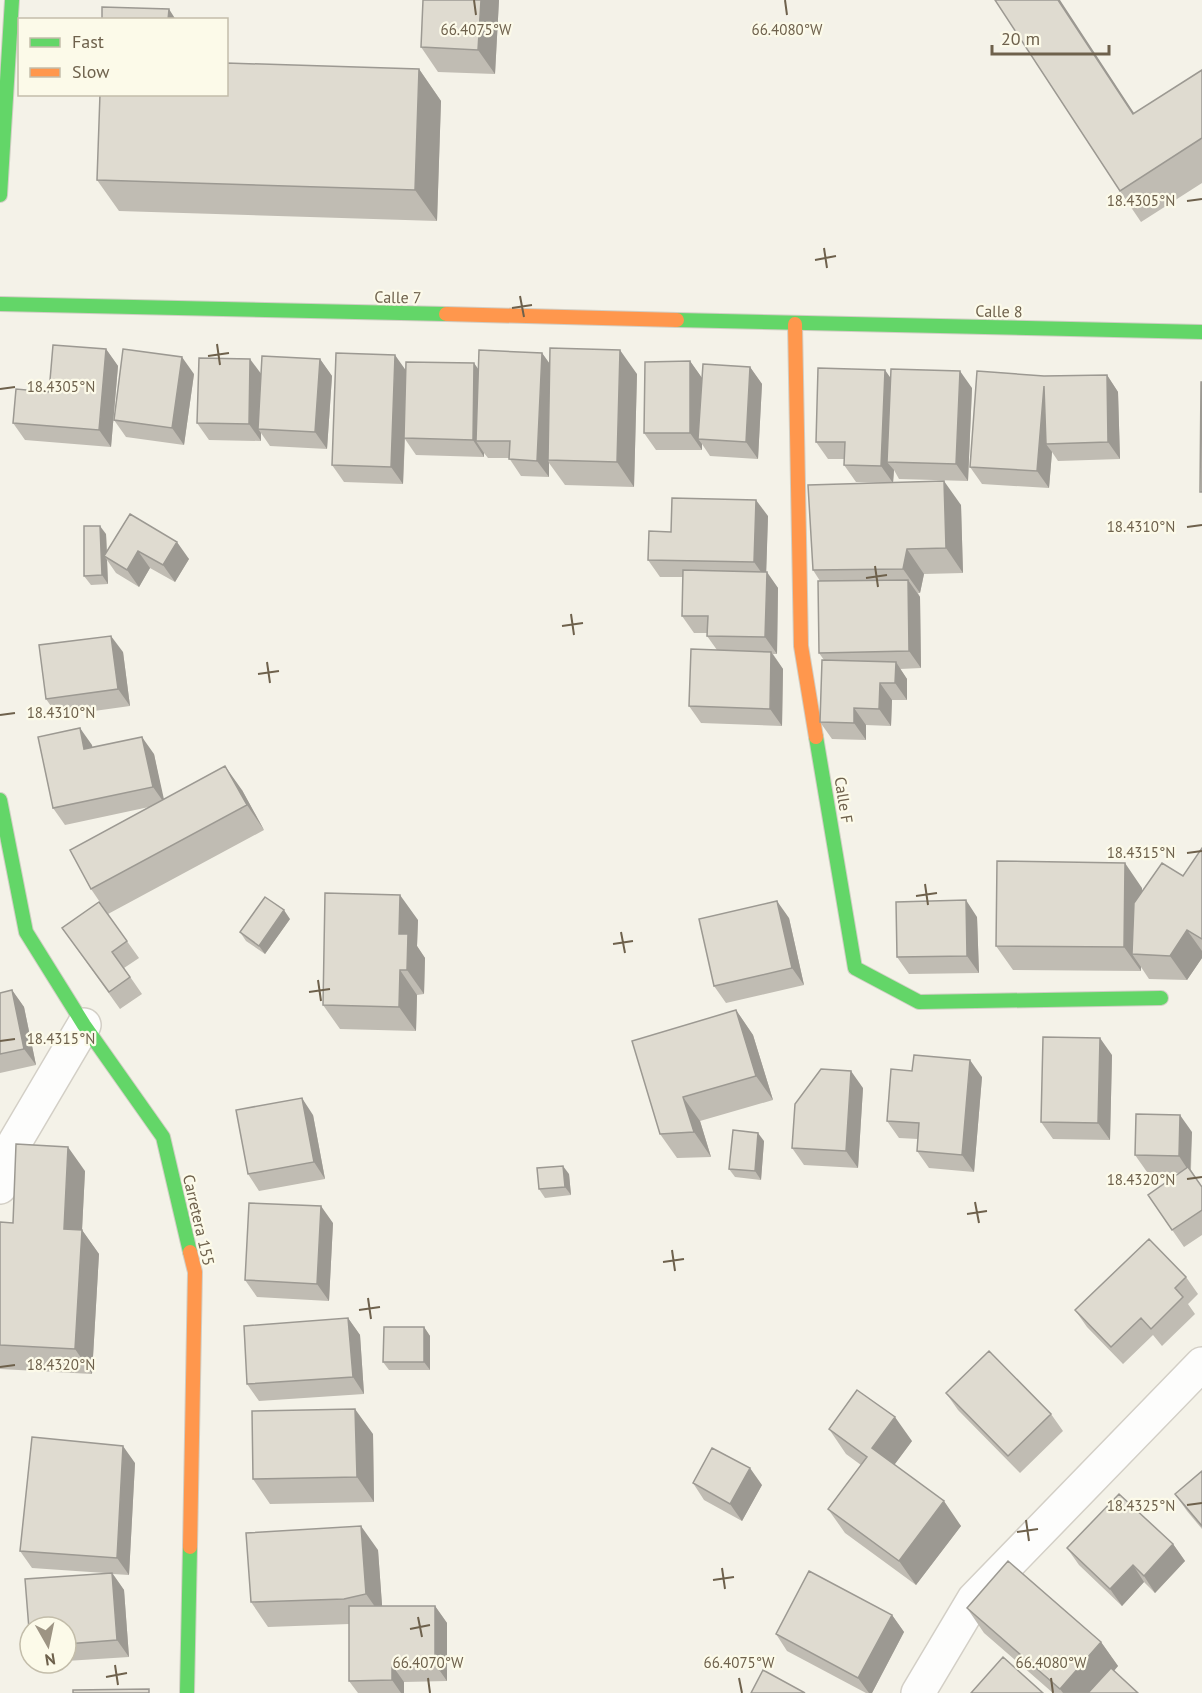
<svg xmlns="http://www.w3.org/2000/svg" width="1202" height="1693" viewBox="0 0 1202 1693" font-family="'PT Sans',sans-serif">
	<rect width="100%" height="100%" fill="#f4f2e8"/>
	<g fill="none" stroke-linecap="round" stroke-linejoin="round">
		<defs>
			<path id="street" d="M0,1187l15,-45 69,-117
				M918,1693l56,-94 228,-235"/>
			<path id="fast" d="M0,195l12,-195
				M0,304l446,10
				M677,320l525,12
				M816,737l39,231 64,34 242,-4
				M0,800l26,132 58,93 79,112 27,115
				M187,1693l3,-146"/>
			<path id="slow" d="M446,314l231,6
				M795,324l6,322 15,91
				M190,1547l5,-275 -5,-20"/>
		</defs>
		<use href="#street" stroke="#d3cfc6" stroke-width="36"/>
		<use href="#fast" stroke="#d1cec4" stroke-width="16"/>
		<use href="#slow" stroke="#d1cec4" stroke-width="16"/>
		<use href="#street" stroke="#fdfdfc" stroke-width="33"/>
		<use href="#fast" stroke="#63d668" stroke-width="14"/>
		<use href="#slow" stroke="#ff974d" stroke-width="14"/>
	</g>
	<path fill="#c0bcb3" d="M499,0l-4,74 -57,-2 -17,-25z
		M419,69l22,32 -4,120 -318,-10 -22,-31z
		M1202,70v113l-61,39 -21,-31 14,-77z
		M106,349l12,17 -7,81 -86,-7 -12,-17 36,-31z
		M542,353l8,11 87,10 -3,113 -69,-2 -16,-22v14l-28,-1 -12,-18h-21l-4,-5v4l-68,-2 -11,-16 -2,45 -59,-2 -12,-17 74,-94 73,-1z
		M320,359l12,17 -5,73 -57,-3 -9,-13v8l-52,-1 -12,-17 64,-49z
		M690,361l12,17 48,-11 12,17 -4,75 -48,-3 -8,-12v6h-46l-12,-17z
		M194,374l-10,71 -58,-8 -12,-17z
		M1107,375l11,17 2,67 -62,2 -6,-9 -3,36 -67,-4 -12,-17 74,-91z
		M891,378l81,10 -4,93 -69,-2 -5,-9 -1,13 68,22 2,68 -39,1 -4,19h-2l2,4 1,71 -21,1 7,10v21h-15l-1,26 -25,-1v15l-34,-1 -12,-17 4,-62 -5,-7 1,-72 -7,-11 76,-87 -33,-1 -12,-17 1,-6h-17l-12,-17z
		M130,514l59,45 -14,23 -25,-14 -11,19 -23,-14 -9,-13 1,24 -17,1 -7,-9 22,-42 1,18z
		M768,516l-2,56 12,16 -1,66h-4l10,15 -1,57 -81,-3 -12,-17 28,-56 -10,-14v-3h-13l-12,-17 1,-39h-23l-12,-17 23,-28z
		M123,652l7,54 -72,10 -12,-17z
		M92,745v3l62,6 9,45 79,-9 22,40 -156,84 -17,-25 58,-82 -84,18 -12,-17z
		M1202,848v110l-15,22 -38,-1 -8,-12v4l-128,-1 -17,-24 146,-58v3l41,-15z
		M99,902l40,56 -15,10 18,26 -22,15 -58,-81z
		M977,917l2,56 -70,1 -12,-17z
		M789,918l15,67 -78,18 -12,-17z
		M290,919l-25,35 -19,-13 -6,-9z
		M418,920l-1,26 8,12 -1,36 -7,1 -1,36 -76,-2 -17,-24z
		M12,990l12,17 12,58 -36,8v-80z
		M736,1010l17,25 20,65 -73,21 11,36 -34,1 -17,-24z
		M1112,1055l-2,85 -57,-1 -12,-17z
		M982,1077l-8,95 -45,-4 -12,-17 1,-12 -19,-1 -12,-17z
		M863,1088l-5,80 -54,-3 -12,-17z
		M313,1115l12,64 -66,12 -11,-17z
		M1192,1132l-1,38 11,17v48l-18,12 -36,-52 33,-22 -34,-1 -12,-17z
		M764,1141l-3,39 -26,-3 -6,-8z
		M85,1171l-3,59 17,24 -7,120 -92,-5v-147l13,1z
		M569,1174l2,21 -26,3 -6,-9z
		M333,1223l-4,78 -72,-4 -12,-17z
		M1186,1277l12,17 -10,10 7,10 -33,32 -9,-11 -30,29 -36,-37 -12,-17z
		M348,1318l12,17 4,59 -105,7 -12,-17z
		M424,1327l6,9v34h-41l-6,-8z
		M946,1393l105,21 12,17 -43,42 -62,-63z
		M829,1429l83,12 -18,24 67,61 -45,59 -71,-52 -17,-24 33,-44 -15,-11z
		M373,1434l1,68 -104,2 -17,-25z
		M135,1463l-6,112 -16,-1 11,16 5,67 -63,4v-34l39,-54 -73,-5 -12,-17z
		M1202,1471v58l-15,-18 -12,-17z
		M693,1483l69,2 -20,36 -38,-21z
		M1173,1544l12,17 -30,32 -11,-11 -22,24 -43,-41 -12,-17z
		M378,1550l4,56h53l12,17v58l-43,1v11h-46l-9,-12v-57l-81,3 -17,-25z
		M967,1608l134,34 17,24 -4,5 24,22h-85l-69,-60z
		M892,1615l12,17 -32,61h-6l-79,-42 -11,-17z"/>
	<path fill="#9c9992" d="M481,0h18l-4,74 -17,-24z
		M1058,0h2l95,145 -22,-31z
		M169,9l7,11h-8z
		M419,69l22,32 -4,120 -22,-31z
		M106,349l12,17 -7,81 -12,-17z
		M620,350l17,24 -3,113 -17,-25z
		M542,353l12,17 -6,90 1,3v14l-12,-16z
		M395,355l12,17 -4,112 -12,-17z
		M182,357l12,17 -10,71 -12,-17z
		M250,359l12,16 -4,54 3,4v8l-12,-17z
		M320,359l12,17 -5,73 -12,-17z
		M690,361l12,17 -4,61 4,5v6l-12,-17z
		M474,363l12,17 -10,61 8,12v4l-11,-17z
		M750,367l12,17 -4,75 -12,-17z
		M885,370l12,17 -10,75 7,8 -1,13 -12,-17z
		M960,371l12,17 -4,93 -12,-17z
		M1107,375l11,17 2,67 -12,-17z
		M1044,386l2,58 6,8 -3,36 -12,-17z
		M944,481l17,24 2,68 -17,-25z
		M756,500l12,16 -2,63 -12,-17z
		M100,526l6,8 1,24 -3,-2 3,4 1,24 -6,-9z
		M177,542l12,17 -14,23 -12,-17z
		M907,549l17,25 -4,19 -17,-24z
		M138,551l12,17 -11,19 -12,-17z
		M767,572l11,16 -1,66 -12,-17z
		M908,580l12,17 1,71 -12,-17z
		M111,636l12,16 7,54 -12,-17z
		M771,652l12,17 -1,57 -12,-17z
		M896,662l11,17v21l-12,-17z
		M880,683l12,17 -1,26 -12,-17z
		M854,708l12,17v15l-12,-17z
		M80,728l12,17 4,21 -12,-17z
		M142,737l12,17 11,50 -12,-17z
		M225,766l17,24 22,40 -17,-25z
		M1125,863l17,25 -1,67 -9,-1 9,13v4l-17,-24z
		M400,895l18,25 -1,26 8,12 -1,36 -17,-24 -8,-36z
		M966,900l11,17 2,56 -12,-17z
		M777,901l12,17 15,67 -12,-17z
		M284,910l6,9 -25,35 -6,-8z
		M1187,930l15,21v7l-15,22 -17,-24z
		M400,970l17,25 -1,36 -17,-24z
		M12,990l12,17 12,58 -12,-16z
		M736,1010l17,25 20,65 -17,-24z
		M1100,1038l12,17 -2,85 -12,-17z
		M970,1060l12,17 -8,95 -12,-17z
		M851,1071l12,17 -5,80 -12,-17z
		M683,1097l17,24 11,36 -17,-25z
		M302,1098l11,17 12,64 -11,-17z
		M1180,1115l12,17 -2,41 -11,-17z
		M758,1133l6,8 -3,39 -6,-9z
		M68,1147l17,24 -3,59 17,24 -7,120 -17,-25 -11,-120z
		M563,1166l6,8 2,21 -6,-8z
		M321,1206l12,17 -4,78 -12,-17z
		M348,1318l12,17 4,59 -11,-17z
		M424,1327l6,9v34l-6,-8z
		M355,1409l18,25 1,68 -17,-25z
		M895,1417l17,24 -23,31 -17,-24z
		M123,1446l12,17 -6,112 -12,-17z
		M750,1468l12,17 -20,36 -12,-17z
		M944,1501l17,25 -45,59 -17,-24z
		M361,1526l17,24 5,68 -17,-24z
		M1173,1544l12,17 -30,32 -11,-17z
		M1133,1565l11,17 -22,24 -12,-17z
		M112,1573l12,17 5,67 -12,-17z
		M435,1606l12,17v58l-12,-17z
		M892,1615l12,17 -32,61h-3l-11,-15z
		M1101,1642l17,24 -23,27h-32l-3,-4z
		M392,1665l12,17v11h-3l-9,-13z"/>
	<path fill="#dfdbd0" stroke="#9c9992" stroke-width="1.5" d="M423,0h58l-3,50 -57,-3z
		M995,0h63l75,114 69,-44v68l-82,53z
		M102,7l67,2 -1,11h-66z
		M226,63l193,6 -4,121 -318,-10 3,-86h126z
		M53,345l53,4 -7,81 -86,-7 3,-34 33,3z
		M550,348l70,2 -3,112 -69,-2z
		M123,349l59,8 -10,71 -58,-8z
		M479,350l63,3 -5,108 -28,-2 1,-18h-34z
		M336,353l59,2 -4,112 -59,-2z
		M262,356l58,3 -5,73 -57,-3z
		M199,358l51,1 -1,65 -52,-1z
		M690,361v72h-46l1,-71z
		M406,362l68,1 -1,77 -69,-2z
		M703,364l47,3 -4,75 -48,-3z
		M818,368l67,2 -4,96 -37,-1 1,-23h-29z
		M891,369l69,2 -4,93 -69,-2z
		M977,371l67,5 63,-1 1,67 -62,2 -2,-58 -7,85 -67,-4z
		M1201,382h1v110h-2z
		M944,481l2,67 -39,1 -4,20 -90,1 -5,-85z
		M672,498l84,2 -2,62 -106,-2 1,-29 22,1z
		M130,514l47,28 -14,23 -25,-14 -11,19 -23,-14z
		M84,526h16l2,49 -18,1z
		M683,570l84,2 -2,65 -58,-1 1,-20h-26z
		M908,580l1,71 -90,2 -1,-72z
		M111,636l7,53 -72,10 -7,-54z
		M691,649l80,3 -1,57 -81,-3z
		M822,660l74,2 -1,21h-15l-1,26 -25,-1v15l-34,-1z
		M80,728l4,21 58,-12 11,50 -100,21 -15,-71z
		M225,766l22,39 -156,84 -21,-39z
		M1202,848v91l-15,-9 -17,26 -38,-2 2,-51 28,-40 21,13z
		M997,861l128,2 -1,84 -128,-1z
		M325,893l75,2 -1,39h9l-1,36h-7l-1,37 -76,-2z
		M265,897l19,13 -25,36 -19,-14z
		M966,900l1,56 -70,1 -1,-55z
		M777,901l15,67 -78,18 -15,-67z
		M99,902l28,39 -15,11 18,25 -21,15 -47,-64z
		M12,990l12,59 -24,5v-61z
		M736,1010l20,66 -73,21 11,35 -34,2 -28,-93z
		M1043,1037l57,1 -2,85 -57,-1z
		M914,1055l56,5 -8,95 -45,-4 2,-28 -32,-2 4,-52 21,2z
		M821,1069l30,2 -5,80 -54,-3 3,-44z
		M302,1098l12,64 -66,12 -12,-64z
		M1136,1114l44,1 -1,41 -44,-1z
		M733,1130l25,3 -3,38 -26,-2z
		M16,1144l52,3 -4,82 18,1 -7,119 -75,-4v-123l13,1z
		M563,1166l2,21 -26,2 -2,-21z
		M1188,1167l14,20v23l-30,20 -24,-35z
		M249,1203l72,3 -4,78 -72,-4z
		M1149,1239l37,38 -11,11 8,9 -32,32 -10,-11 -30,29 -36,-37z
		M348,1318l5,59 -106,7 -3,-58z
		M384,1327h40v35h-41z
		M989,1351l62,63 -43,42 -62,-63z
		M857,1390l38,27 -23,31 72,53 -45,60 -71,-52 39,-52 -38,-28z
		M355,1409l2,68 -104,2 -1,-68z
		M32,1437l91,9 -6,112 -97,-7z
		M712,1448l38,20 -20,36 -37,-21z
		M1202,1471v55l-27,-32z
		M1119,1494l54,50 -29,32 -11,-11 -23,24 -43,-41z
		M361,1526l5,68 -22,5 -93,3 -5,-69z
		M1008,1561l93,81 -41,47 -93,-81z
		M809,1571l83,44 -34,63 -82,-44z
		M112,1573l5,67 -51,4v-17h-36v15l-5,-63z
		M349,1606h86v58l-43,1v15l-43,1z
		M1003,1657l40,36h-72z
		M1111,1668l27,25h-50z
		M763,1670l42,23h-54z
		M149,1689v4h-76v-3z"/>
	<path fill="none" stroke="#6e614c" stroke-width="2" d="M474,0l2,15M785,0l2,15M1187,201l15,-2M824,248l3,20M815,260l21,-4M520,296l4,21M512,308l20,-3M217,344l3,21M208,356l21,-3M0,389l15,-2M1187,527l15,-2M875,566l3,21M866,578l21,-3M571,614l3,21M562,626l21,-3M267,662l3,21M258,674l21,-3M0,715l15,-2M1187,853l15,-2M925,884l3,21M916,896l21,-3M621,932l4,21M613,944l20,-3M318,980l3,21M309,992l21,-3M0,1041l15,-2M1187,1179l15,-2M975,1202l4,21M967,1214l20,-3M672,1250l3,21M663,1262l21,-3M368,1298l3,21M359,1310l21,-3M0,1367l15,-2M1187,1505l15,-2M1026,1520l3,21M1017,1532l21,-3M722,1568l3,21M713,1580l21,-3M418,1617l4,20M410,1629l20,-4M115,1665l3,20M106,1677l21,-4M428,1678l2,15M739,1678l3,15M1051,1678l2,15"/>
	<g text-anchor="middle" stroke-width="4.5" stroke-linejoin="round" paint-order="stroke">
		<g font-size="16" fill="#6e614c" stroke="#fcfae9">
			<text transform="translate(398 297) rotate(1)" y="6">Calle 7</text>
			<text transform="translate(999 311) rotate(1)" y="6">Calle 8</text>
			<text transform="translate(844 800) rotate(81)" y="6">Calle F</text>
			<text transform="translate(199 1220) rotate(77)" y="6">Carretera 155</text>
		</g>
	</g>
	<g font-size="15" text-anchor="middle" fill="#6e614c" stroke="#fcfae9" stroke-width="4.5" stroke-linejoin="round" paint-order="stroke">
		<text x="476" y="35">66.4075°W</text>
		<text x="787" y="35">66.4080°W</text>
		<text x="1141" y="206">18.4305°N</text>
		<text x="61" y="392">18.4305°N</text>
		<text x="1141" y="532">18.4310°N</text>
		<text x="61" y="718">18.4310°N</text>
		<text x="1141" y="858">18.4315°N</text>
		<text x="61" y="1044">18.4315°N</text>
		<text x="1141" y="1185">18.4320°N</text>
		<text x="61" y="1370">18.4320°N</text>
		<text x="1141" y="1511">18.4325°N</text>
		<text x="428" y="1668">66.4070°W</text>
		<text x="739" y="1668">66.4075°W</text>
		<text x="1051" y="1668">66.4080°W</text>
	</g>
	<rect x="18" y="18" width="210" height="78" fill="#fcfae9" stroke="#c3bdaa" stroke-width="1.5"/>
	<rect x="30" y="38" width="30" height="9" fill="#63d668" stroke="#c3bdaa" stroke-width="1.5"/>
	<text x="72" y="48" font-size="18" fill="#6e614c">Fast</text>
	<rect x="30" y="68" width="30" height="9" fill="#ff974d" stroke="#c3bdaa" stroke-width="1.5"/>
	<text x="72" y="78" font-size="18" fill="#6e614c">Slow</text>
	<g transform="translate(48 1645) rotate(171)"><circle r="28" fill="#fcfae9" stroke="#c3bdaa" stroke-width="1.5"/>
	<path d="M0-4.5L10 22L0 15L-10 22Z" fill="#9d9483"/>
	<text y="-9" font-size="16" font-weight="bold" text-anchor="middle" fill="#6e614c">N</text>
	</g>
	<path d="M992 45v9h117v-9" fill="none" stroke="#6e614c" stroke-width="3"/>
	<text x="1001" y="45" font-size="18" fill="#6e614c" stroke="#fcfae9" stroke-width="4.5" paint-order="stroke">20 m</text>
</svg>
